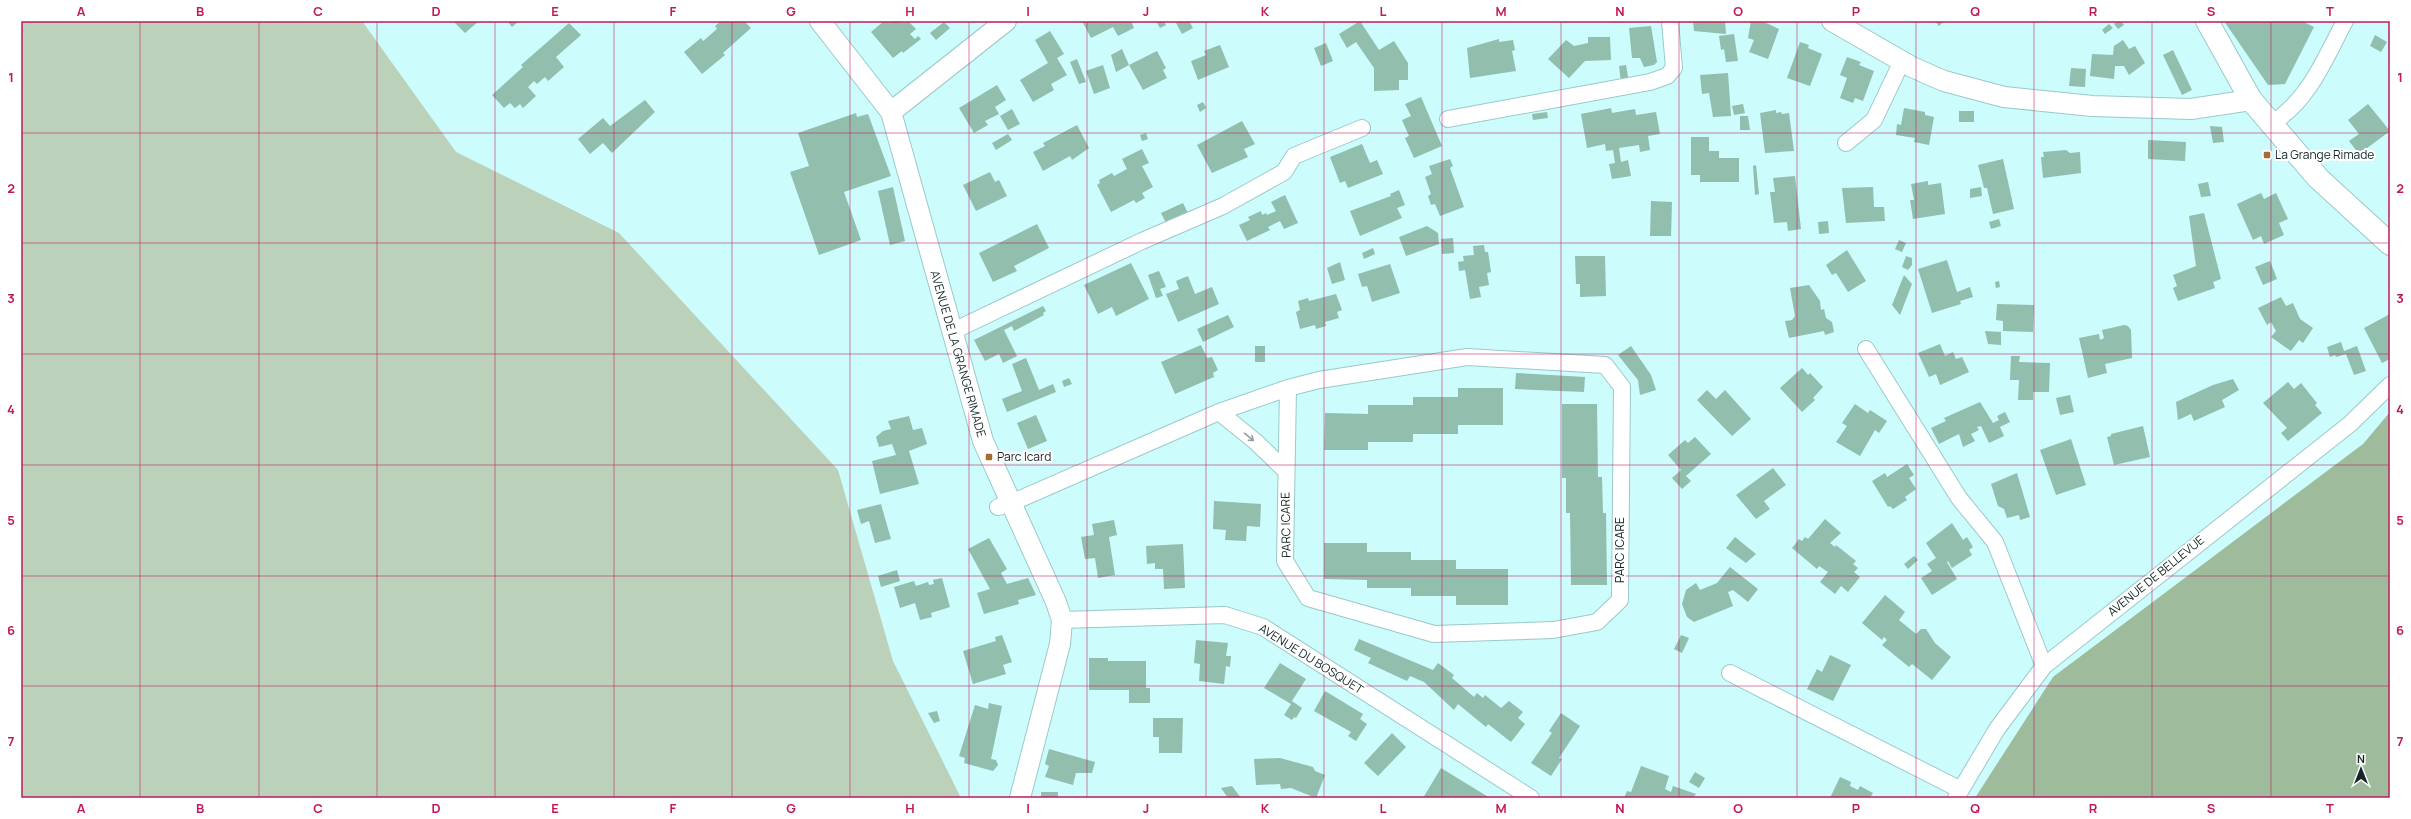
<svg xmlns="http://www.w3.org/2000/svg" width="2411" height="819" viewBox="0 0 2411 819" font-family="Manrope,sans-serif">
	<rect width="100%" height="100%" fill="#ccfcfc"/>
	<path fill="#bbd1ba" d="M21,21h341l94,131 163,81 219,237 55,191 68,137h-940z"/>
	<path fill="#9ebb9c" d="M2390,412v386h-415l78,-121 310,-233z"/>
	<path fill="#91bead" d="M453,21h26l-14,12z
		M507,21h12l-7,6z
		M721,21h23l7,7 -28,25 2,2 -23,19 -18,-22 17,-14 2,3 14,-12 -2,-3z
		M884,21l5,2 2,-2 14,2 3,-2 8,8 -6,5 5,5 3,-3 3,3 -18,14 -1,-2 -9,7 -22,-26z
		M1082,21h49l3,7 -16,8 -5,-9 -22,11z
		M1156,21h8l2,4 -6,3z
		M1175,21h14l4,7 -11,6z
		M1360,21l19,29 15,-9 14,22v17h-9v10l-25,1v-23l-18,-26 -9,6 -8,-14z
		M1611,21h15v1l-14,1z
		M1693,21h32l1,13 -32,-3z
		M1751,21h11l17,8 -11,30 -19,-7 5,-12 -6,-2z
		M1935,21h9l-5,5z
		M2117,21h4l3,4 -6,4 -4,-5z
		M2224,21h78l12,6 -29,57 -17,1z
		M944,22l6,6 -14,12 -6,-7z
		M569,23l12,12 -25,22 8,10 -16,14 -3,-4 -8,7 -3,-3 -6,6 8,9 -13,12 -3,-4 -5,4 -5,-5 -6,5 -12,-13 31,-28 -2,-2z
		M2109,24l4,4 -8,6 -3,-4z
		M1651,26l6,36 -3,3 -10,2 -4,-9h-8l-3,-30z
		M1050,31l14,23 -7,4 10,17 -16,9 3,6 -21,12 -13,-22 28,-17 -13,-23z
		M1734,34l4,27 -12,1 -2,-13 -3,1 -2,-14z
		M2375,35l12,7 -6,10 -11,-6z
		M1588,37h22l1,23 -26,1 -16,17 -21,-19 18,-19 8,6 14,-3z
		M1499,39v3l14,-2 2,10 -3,1 4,20 -46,7 -3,-30z
		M2123,40l6,9 6,-3 10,17 -16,12 -5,-9h-9l-1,13 -24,-3 2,-22 21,1 1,-9z
		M1800,42l9,3 -1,3 14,6 -12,32 -23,-8z
		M1326,43l7,18 -12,5 -7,-18z
		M1220,45l9,22 -31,13 -7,-19 15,-6 -2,-4z
		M1122,49l7,16 28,-14 9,17 -3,2 4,8 -24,12 -14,-25 -13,7 -5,-17z
		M2173,50l19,40 -10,5 -19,-40z
		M1847,57l14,5 -2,3 15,6 -11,30 -8,-3 -2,5 -13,-5 7,-20 -7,-3z
		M1077,59l9,23 -7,2 -9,-22z
		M1103,65l7,23 -16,6 -8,-23z
		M1626,65l3,17 -8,1 -2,-17z
		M2071,68l15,1 -1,18 -16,-1z
		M1728,73l3,43 -18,1 -4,-24 -7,1 -2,-19z
		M997,85l9,15 -11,7 4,7 -14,7 3,4 -14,8 -15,-25z
		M1421,97l21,49 -28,12 -9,-20 4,-2 -7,-16 9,-4 -6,-12z
		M645,100l10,12 -43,41 -9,-10 -13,11 -12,-15 25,-21 7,8z
		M1203,102l3,6 -6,4 -3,-7z
		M1743,104l2,9 -11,2 -2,-9z
		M2368,104l22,27 -31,23 -10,-13 10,-7 -11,-14z
		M1611,108l1,5 23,-4 1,6 20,-3 4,22 -12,2 2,14 -10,2 -1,-7 -20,3 2,14 7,-2 3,16 -19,3 -3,-15 6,-1 -2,-13 -7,1 -1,-7 -18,4 -6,-34z
		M1904,108l21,4v3l9,2 -5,28 -15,-3 1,-4 -19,-3 1,-11 4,1z
		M1012,109l8,15 -12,6 -8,-14z
		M1776,110v3l5,-1 1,2 7,-1 5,38 -29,2 -5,-40z
		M1959,111h15v11h-15z
		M1547,112l1,6 -15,2 -1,-6z
		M856,113l1,4 11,-3 23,62 -47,16 17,48 -42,15 -29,-83 19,-6 -11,-33z
		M1740,116h8l2,14h-10z
		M1242,121l13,23 -11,5 4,8 -36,16 -15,-28z
		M1077,125l12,23 -17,12 -2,-4 -27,15 -10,-19 12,-6 -2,-3z
		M2210,126l12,1 2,15 -11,1z
		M1146,133l2,6 -6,2 -2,-6z
		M1008,134l4,6 -16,10 -4,-7z
		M1691,137h18v14h10v7h20v24h-39v-7h-9z
		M2148,140l38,2 -1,19 -37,-2z
		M1362,144l8,19 7,-3 6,14 -35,14 -3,-7 -5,2 -10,-26z
		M1142,149l7,14 -7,3 11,21 -11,6 3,5 -9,5 -2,-3 -23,12 -14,-27 3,-2 -1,-3 13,-7 2,3 13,-7 -5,-10z
		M2066,150l4,3 10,-1 1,21 -38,5 -2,-21h3l-1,-5z
		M1450,159l3,7 -3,2 14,39 -24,9 -5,-12 -4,1 -3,-9 3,-2 -6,-17 7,-3 -3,-8z
		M2003,159l11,50 -21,5 -6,-26h-3l-6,-23z
		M1756,165l3,29 -4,1 -2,-29z
		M990,172l5,10 4,-2 8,16 -31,15 -13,-26z
		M1795,176l6,53 -13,2 -1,-9 -13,1 -4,-31h5l-2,-14z
		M1928,181v4l13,-2 4,31 -32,5 -3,-19h4l-3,-16z
		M2208,182l3,14 -10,1 -3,-13z
		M893,187l12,54 -15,4 -12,-54z
		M1873,187l1,20h10l1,14 -39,2 -4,-35z
		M1981,187l1,9 -12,2v-9z
		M1399,190l6,15 -8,3 5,10 -42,18 -10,-25 41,-15 -1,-2z
		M2261,193l3,6 12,-6 12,26 -9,4 5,12 -20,9 -3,-8 -8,4 -16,-36z
		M1285,195l13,28 -14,6 -4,-8 -12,6 2,3 -23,11 -8,-16 11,-5 -2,-3 13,-6 1,4 4,-2 1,2 9,-4 -5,-9z
		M1651,201l21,1 -1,34h-21z
		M1183,203l5,10 -22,10 -5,-10z
		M2204,213l17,66 -8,3 2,6 -37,13 -5,-13 4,-2 -4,-11 23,-9 -7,-50z
		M1999,219l2,7 -10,3 -2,-7z
		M1828,221l1,12 -10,1 -1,-12z
		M1037,224l12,24 -35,18 3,5 -24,11 -14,-29z
		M1427,226l11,7 1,11 -33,12 -7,-19z
		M1453,238l1,15 -12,1 -1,-15z
		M1899,240l7,3 -4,9 -7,-3z
		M1484,245l1,7h3l3,20 -4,1 2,12 -10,2 2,10 -11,2 -5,-29 -6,1 -1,-9 6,-1 -1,-5 11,-1 -1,-9z
		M1373,248l2,6 -11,5 -2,-6z
		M1847,250l19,31 -18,11 -12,-19 -4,2 -6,-10z
		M1575,256h30l1,40 -26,1v-13h-4z
		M1906,256l6,2v7l-4,5 -6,-3z
		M1947,260l10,32 13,-5 3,10 -13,4 1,3 -29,9 -14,-44z
		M2270,261l7,18 -14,6 -8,-18z
		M1340,262l5,18 -13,4 -5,-16z
		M1131,263l18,36 -33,17 -4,-9 -14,7 -14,-29z
		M1390,264l10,29 -28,9 -5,-16 -5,1 -4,-13z
		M1159,271l7,16 -6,2 3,7 -7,2 -8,-23z
		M1904,275l8,9 -12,31 -8,-10z
		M1188,276l7,18 17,-7 7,17 -41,18 -12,-28 13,-5 -3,-8z
		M1999,281l1,6 -4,1 -1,-6z
		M1809,285l11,16 1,9 3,-1 2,9 6,4 2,10 -9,3 -1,-4 -35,7 -4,-17 7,-1 3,-4 -5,-28z
		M1336,294l6,16 -5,2 2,6 -14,4 1,4 -10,3 -1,-4 -15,4 -4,-17 4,-2 -2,-9 10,-3 1,3z
		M2281,297l5,9 7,-3 7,16 13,9 -10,15 -4,-3 -8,11 -20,-14 5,-6 -5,-9 -4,3 -9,-17z
		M1997,304l37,1 -1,27 -30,-1v-10l-7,-1z
		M1043,306l3,5 -3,2 1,2 -30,16 -2,-5 -8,4 13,26 -14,7 -4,-9 -14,7 -11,-21z
		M2390,314v45l-8,4 -18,-35z
		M1228,315l6,12 -31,15 -6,-13z
		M2124,325l4,1 3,4 1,28 -27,6 2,9 -19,5 -9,-40 20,-4 1,6 4,-2 -2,-8z
		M1985,331l16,1v13l-13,-1z
		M2341,342l3,9 13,-5 9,25 -12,4 -8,-21 -10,3 -1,-2 -5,2 -3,-10z
		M1940,344l5,12 8,-4 3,7 6,-2 7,15 -29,13 -4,-11 -7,3 -11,-24z
		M1201,345l6,13 5,-1 6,13 -5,3 1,4 -39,17 -14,-32z
		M1255,346h10v16h-10z
		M1631,346l20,29 5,15 -16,5 -2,-15 -20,-25z
		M2011,356h9l-1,6 31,1 -1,29h-16v8h-15l1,-20h-9z
		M1026,358l13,32 14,-6 3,8 -49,20 -5,-13 20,-8 -10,-27z
		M1802,368l6,7 2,-2 13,14 -10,11 2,2 -13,12 -22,-24z
		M1516,373l69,4 -1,15 -69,-3z
		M1069,378l3,6 -8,3 -2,-6z
		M2233,379l6,11 -17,10 3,7 -31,14 -3,-7 -13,6 -2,-18 37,-17z
		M2288,382l6,7 7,-6 16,20 -2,2 7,8 -34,28 -7,-8 6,-5 -24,-25z
		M1458,388h45v37h-45v9h-45v8h-45v8h-44l1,-37 43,1v-9h45v-8h45z
		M1707,390l9,9 9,-9 26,29 -19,17 -35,-36z
		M2070,395l4,17 -14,3 -4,-17z
		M1980,402l13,21 6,-3 -2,-4 8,-4 5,10 -10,5 4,9 -15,7 -8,-17 -4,1 2,3 -8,4 4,7 -12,6 -4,-13 -20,10 -8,-16 15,-7 -2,-3z
		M1562,404h35l1,73h4l1,36h3l1,72h-36l-1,-72h-4v-35h-4z
		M1855,404l13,9 2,-3 17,11 -8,12 -4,-3 -15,26 -24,-14 11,-16 -5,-3z
		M1036,415l11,26 -19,8 -11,-26z
		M909,416l4,14 9,-2 5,16 -18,7 10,33 -39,10 -8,-33 24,-6 -4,-11 -13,3 -3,-10 7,-6 8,-2 -3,-8z
		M2143,426l7,31 -36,8 -7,-28 4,-1v-2z
		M1695,437l16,17 -25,22 5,5 -9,8 -10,-11 9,-8 -13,-15 17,-15 3,3z
		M2071,439l15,46 -30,10 -16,-45z
		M1907,464l7,11 -5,3 7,11 -11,8 2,3 -14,9 -3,-3 -2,1 -16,-26 13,-8 2,4z
		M1773,468l13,17 -22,16 6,8 -14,10 -20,-24z
		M2017,473l13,44 -10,3 -1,-5 -12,3 -3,-9 -6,-3 -7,-22z
		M1214,501l47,3 -1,23 -13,-1 -1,15 -21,-1 1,-10 -13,-1z
		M881,504l10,35 -16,4 -6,-22 -8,3 -4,-14z
		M1825,519l16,14 -11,10 5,4 1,-2 20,16 -3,3 5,4 -4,4 6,5 -12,15 -7,-6 -6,8 -15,-12 8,-10 -9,-6 -2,3 -25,-21 7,-9 3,2 3,-4 3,2z
		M1114,520l3,15 -8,2 6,38 -17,3 -3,-20 -10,1 -4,-22 13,-2 -2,-11z
		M1952,523l11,17 4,-3 6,10 -4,3 3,5 -20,13 -4,-7 -1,1 10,17 -25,16 -11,-17 11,-7 -5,-7 9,-6 -10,-15z
		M1735,537l21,17 -10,9 -20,-15z
		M989,538l18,31 -6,4 6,11 21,-6 8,17 -18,5 1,4 -35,10 -7,-21 13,-4 -22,-40z
		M1324,543h43v9h44v8h45v9h52v36h-52v-9h-45v-8h-44v-8l-43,-1z
		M1183,544l2,44 -21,1 -1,-20h-8v-6l-8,1 -1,-18z
		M1914,556l4,4 -10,9 -4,-5z
		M1730,567l28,22 -10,13 -15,-12 -5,2 5,14 -39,16 -7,-5 -5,-13 4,-14 10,-7 4,7 17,-7z
		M897,570l3,11 -19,6 -3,-11z
		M942,578l8,29 -19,6 1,4 -12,3 -5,-17 -15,5 -6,-21 20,-6 2,5 12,-4 1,3 5,-1 -1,-4z
		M1885,595l20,17 -6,8 17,14 5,-5h5l9,14 16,14 -19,23 -20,-16 -3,3 -27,-22 5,-5 -3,-3 -2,3 -20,-17z
		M1002,635l10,27 -9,3 3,9 -33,10 -10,-33 33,-10 -1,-4z
		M1681,635l8,3 -7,15 -8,-4z
		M1359,639l74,31 5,-7 16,12 -2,3 22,19 3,-4 6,5 2,-3 16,13 8,-7 14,11 -5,6 7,6 -14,18 -23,-18 -2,3 -28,-23 -4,6 -30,-28 -14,-6 -3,5 -39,-18 3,-5 -17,-8z
		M1196,640l32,3 -2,13h5l-1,11 -4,-1 -2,18 -25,-3 1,-17 -6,-1z
		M1830,655l21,10 -18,36 -26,-12 10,-20 5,3z
		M1089,658h19v3h38v27h4v15h-21v-13h-40z
		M1280,663l26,16 -14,22 10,7 -6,10 -2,-1 -2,3 -8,-5 7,-11 -27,-16z
		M1325,691l38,23 -3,5 7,5 -11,17 -8,-5 3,-4 -37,-21z
		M989,703l13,3 -11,53 5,1 2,5 -5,6 -29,-8 1,-5 -6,-2 16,-51 13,4z
		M937,711l3,10 -6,2 -6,-10z
		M1561,713l19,13 -21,32 3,1 -11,17 -20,-13 21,-30 -3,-2z
		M1153,718h30l-1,35h-23v-16h-6z
		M1392,733l14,14 -28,29 -14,-13z
		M1049,749l46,13 -3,11h-16l-3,12 -28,-8 4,-11 -4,-2z
		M1280,758l33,9 2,4 10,4 -9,23 -25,-10 -10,1 -1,-5 -24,1 -2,-26z
		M1641,766l28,10 -4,13 6,3 2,-6 23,8 -3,4h-69l3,-7 4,1z
		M1441,768l49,30h-67z
		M1695,772l10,6 -6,10 -10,-6z
		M1840,777l11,5 -1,4 8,4 2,-4 13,7 -3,5h-40z
		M1232,786l9,12h-13l-7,-10z
		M1041,792h17v6h-17z"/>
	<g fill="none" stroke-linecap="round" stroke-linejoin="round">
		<defs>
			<path id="minor" d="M1448,119l202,-37 17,-6 7,-8 -4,-47
				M2271,124c39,-25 53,-64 74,-103
				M1846,143l28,-23 28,-59
				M951,332l191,-91 81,-35 61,-34 10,-16 68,-28
				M1866,349l93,149 36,44 49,124
				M1219,412l37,30 29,28
				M998,507l13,-4 208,-91 69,-24 31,-8 148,-23 138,8 17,22 -2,213 -23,22 -44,8 -119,4 -126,-36 -23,-37 3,-173
				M1062,620l163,-5 38,12 268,171
				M1730,673l231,117
				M1956,798l41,-69 47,-63 306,-242 40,-39"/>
			<path id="tertiary" d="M820,21l71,91 92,329 73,161 6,18 -2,24 -40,154
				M1832,21l80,46 32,14 60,16 88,9 99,3 60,-9
				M891,112l115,-91"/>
			<path id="secondary" d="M2207,21l44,79 67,78 72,66"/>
		</defs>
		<use href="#minor" stroke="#9ac9c9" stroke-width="18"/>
		<use href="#tertiary" stroke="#9ac9c9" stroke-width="22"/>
		<use href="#secondary" stroke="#9ac9c9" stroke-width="24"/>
		<use href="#minor" stroke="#fff" stroke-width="16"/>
		<use href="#tertiary" stroke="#fff" stroke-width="20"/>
		<use href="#secondary" stroke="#fff" stroke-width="22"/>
	</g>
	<defs><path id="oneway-shaft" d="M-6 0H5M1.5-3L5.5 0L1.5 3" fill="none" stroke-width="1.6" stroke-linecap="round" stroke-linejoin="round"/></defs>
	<use stroke="#959d9d" href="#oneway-shaft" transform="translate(1249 437) rotate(39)"/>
	<path fill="none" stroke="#c2185b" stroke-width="1" stroke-opacity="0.55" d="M140,21v777M259,21v777M377,21v777M495,21v777M614,21v777M732,21v777M850,21v777M969,21v777M1087,21v777M1206,21v777M1324,21v777M1442,21v777M1561,21v777M1679,21v777M1797,21v777M1916,21v777M2034,21v777M2152,21v777M2271,21v777M21,133h2369M21,243h2369M21,354h2369M21,465h2369M21,576h2369M21,686h2369"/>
	<g fill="#a76c2d" stroke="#fff" stroke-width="1.5">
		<rect x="2263" y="151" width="8" height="8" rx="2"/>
		<rect x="985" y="453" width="8" height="8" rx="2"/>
	</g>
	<g text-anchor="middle" stroke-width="4" stroke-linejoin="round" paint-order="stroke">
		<g font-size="12" fill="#132526" stroke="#fff" text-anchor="start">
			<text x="2275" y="159">La Grange Rimade</text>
			<text x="997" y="461">Parc Icard</text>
		</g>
		<g font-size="12" fill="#132526" stroke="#fff">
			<text transform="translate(958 354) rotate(74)" y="4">AVENUE DE LA GRANGE RIMADE</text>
			<text transform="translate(1286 525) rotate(-91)" y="4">PARC ICARE</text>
			<text transform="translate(1620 550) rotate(-90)" y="4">PARC ICARE</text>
			<text transform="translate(2156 576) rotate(-39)" y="4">AVENUE DE BELLEVUE</text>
			<text transform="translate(1311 659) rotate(32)" y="4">AVENUE DU BOSQUET</text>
		</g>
	</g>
	<rect width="2411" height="819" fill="none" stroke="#ffffff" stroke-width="44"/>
	<g transform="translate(2361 769)" stroke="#ffffff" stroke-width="3" paint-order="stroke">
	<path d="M0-3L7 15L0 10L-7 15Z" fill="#132526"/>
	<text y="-6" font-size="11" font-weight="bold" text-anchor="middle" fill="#132526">N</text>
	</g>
	<rect x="22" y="22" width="2367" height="775" fill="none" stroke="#c2185b" stroke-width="1.5"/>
	<g font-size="13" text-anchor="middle" font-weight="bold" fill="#c2185b">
		<text x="81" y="16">A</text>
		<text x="200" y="16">B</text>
		<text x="318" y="16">C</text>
		<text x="436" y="16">D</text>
		<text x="555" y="16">E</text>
		<text x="673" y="16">F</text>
		<text x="791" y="16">G</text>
		<text x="910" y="16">H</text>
		<text x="1028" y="16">I</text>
		<text x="1146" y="16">J</text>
		<text x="1265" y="16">K</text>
		<text x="1383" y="16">L</text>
		<text x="1501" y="16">M</text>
		<text x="1620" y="16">N</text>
		<text x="1738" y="16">O</text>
		<text x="1856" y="16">P</text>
		<text x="1975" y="16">Q</text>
		<text x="2093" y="16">R</text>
		<text x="2211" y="16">S</text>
		<text x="2330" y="16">T</text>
		<text x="11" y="82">1</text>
		<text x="2400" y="82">1</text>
		<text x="11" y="193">2</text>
		<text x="2400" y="193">2</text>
		<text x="11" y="303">3</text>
		<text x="2400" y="303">3</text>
		<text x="11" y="414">4</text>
		<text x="2400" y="414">4</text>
		<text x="11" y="525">5</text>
		<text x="2400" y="525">5</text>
		<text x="11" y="635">6</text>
		<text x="2400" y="635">6</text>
		<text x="11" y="746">7</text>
		<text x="2400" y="746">7</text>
		<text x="81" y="813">A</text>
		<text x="200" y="813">B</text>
		<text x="318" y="813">C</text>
		<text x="436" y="813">D</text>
		<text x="555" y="813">E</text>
		<text x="673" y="813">F</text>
		<text x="791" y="813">G</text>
		<text x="910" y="813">H</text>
		<text x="1028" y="813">I</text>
		<text x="1146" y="813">J</text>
		<text x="1265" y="813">K</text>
		<text x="1383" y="813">L</text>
		<text x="1501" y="813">M</text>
		<text x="1620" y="813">N</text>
		<text x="1738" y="813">O</text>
		<text x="1856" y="813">P</text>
		<text x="1975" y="813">Q</text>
		<text x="2093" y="813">R</text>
		<text x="2211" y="813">S</text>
		<text x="2330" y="813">T</text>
	</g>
</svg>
